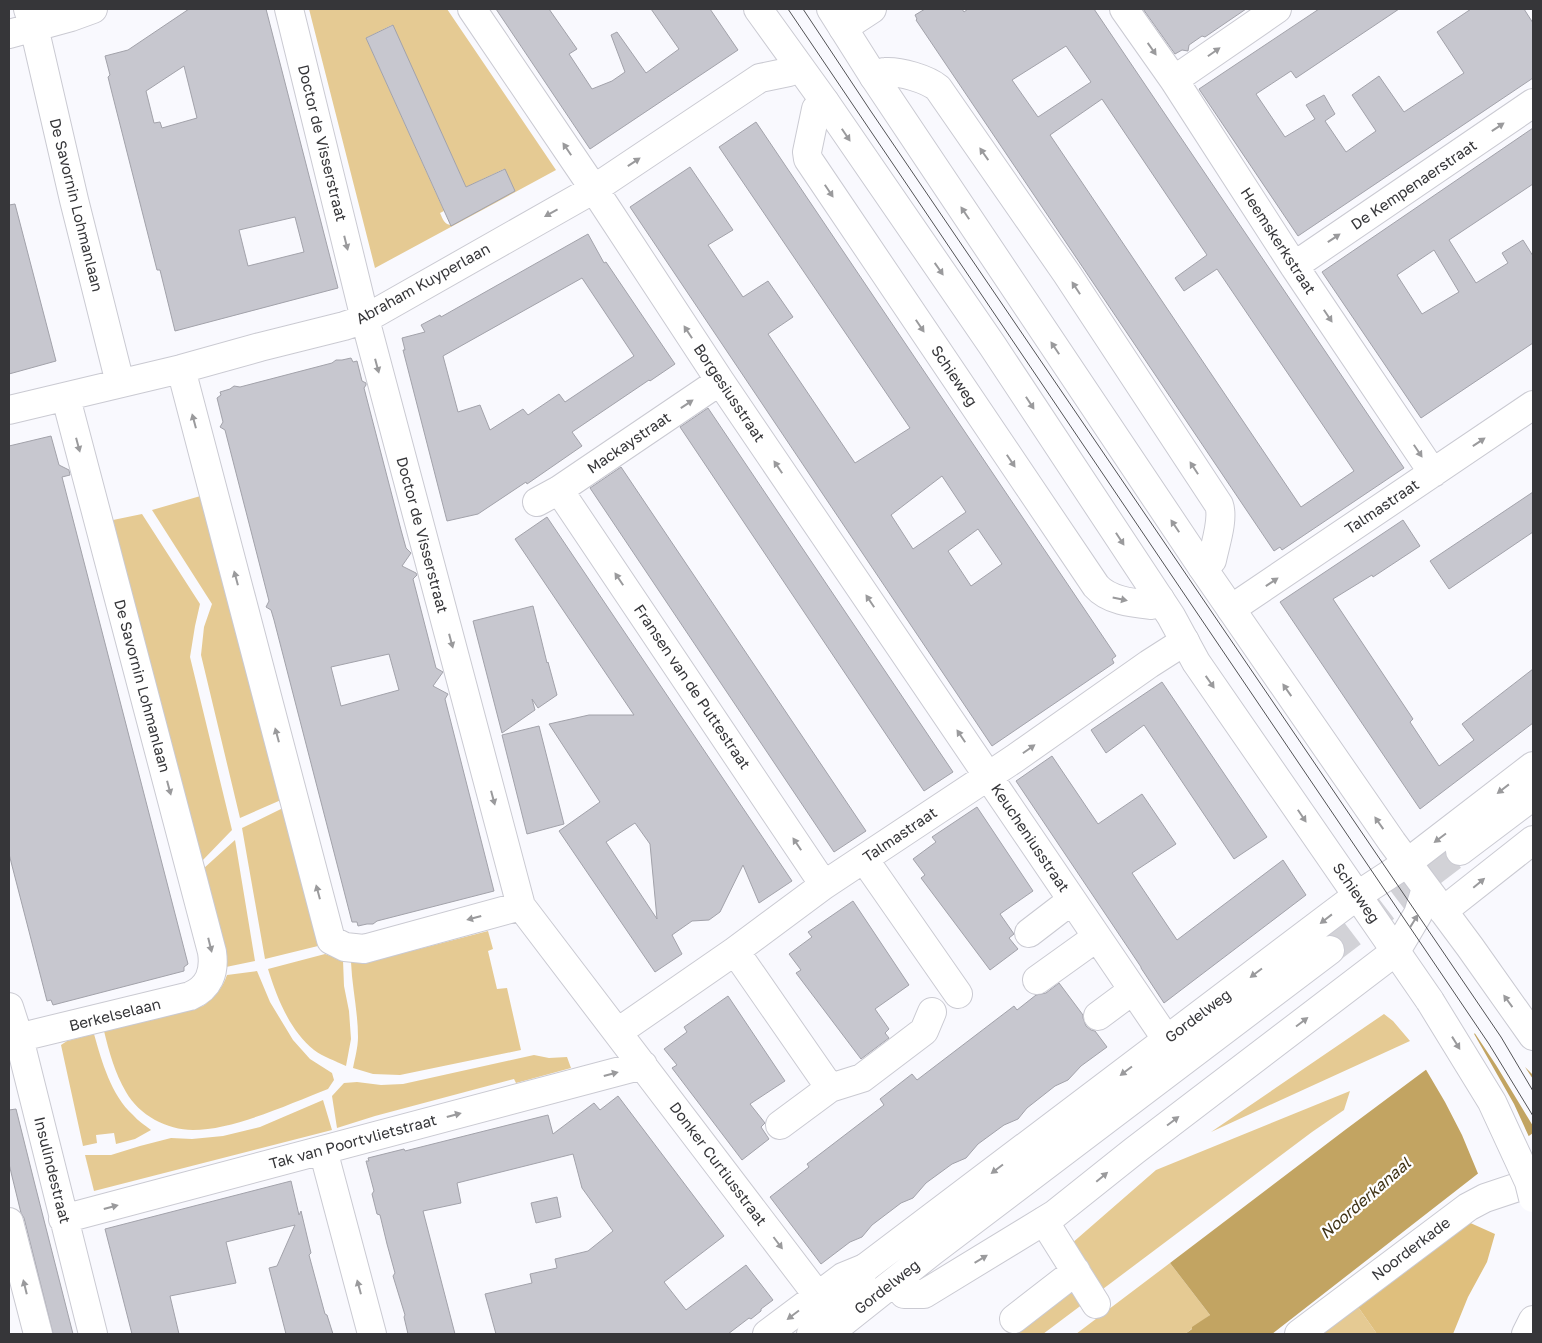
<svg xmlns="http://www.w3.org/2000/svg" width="1542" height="1343" viewBox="0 0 1542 1343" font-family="'Golos Text',sans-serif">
	<rect width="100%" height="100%" fill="#f9f9fe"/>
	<path fill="#e5ca93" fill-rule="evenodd" d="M309,9h138l109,161 -181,98zM392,25l74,162 38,-18 10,22 -62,34c-8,0 -9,-6 -12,-12l4,-2 -78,-173z
		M204,495l77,305 -41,18 -39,-163 3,-28 8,-23 -60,-94z
		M142,514l58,90 -5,22 -5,31 42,173 -31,32 -88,-342z
		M283,808l35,138 -53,13 -23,-131z
		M235,840l20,121 -29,6 -23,-98z
		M488,931l5,18 -5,2 9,38 10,-1 14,62 -121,25 -27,-1 -20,-6c2,-10 5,-21 5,-31 0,-25 -6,-50 -7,-75h18z
		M325,954l18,6 1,26 5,25 2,28 -5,27c-10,-5 -23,-9 -32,-16 -24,-19 -37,-52 -46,-81z
		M257,971l13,31 23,38 17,19 22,14 2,7 -6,9c-39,15 -94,41 -135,41 -26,0 -54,-15 -67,-38 -11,-19 -17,-40 -22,-61l99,-25c12,-9 19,-17 24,-31z
		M1384,1014l9,7 17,20 -199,91z
		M94,1034c8,28 17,61 39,81 5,6 12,10 18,15l-16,9 -19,5 -2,-11 -18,2 1,8 -14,3 -22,-101 6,-4z
		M534,1055l15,3 18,-1 4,11 -55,15 -2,-4 -139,37 -38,12 -5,-32 12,-13 13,-1 24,3 22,-1z
		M1350,1091l-6,19 -32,22 -269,202h-25l-7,-8 77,-58 -17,-24 85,-74z
		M323,1100l9,30 -238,61 -9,-36h26l29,-9 31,-8 21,1 31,-3 37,-9z
		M1170,1263l40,52 -25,19h-109z
		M1356,1304l21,30h-60z"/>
	<path fill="#dfbf7d" d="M1466,1221l29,13 -8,28 -19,35 -15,37h-76l-21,-30z"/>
	<path fill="#c2a462" d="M1533,990v143l-53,39 -208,162h-48l-1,-1 -2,1h-36l7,-5v-2l18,-12 -40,-52 175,-133z"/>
	<path fill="#f9f9fe" d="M1533,988v87l-8,-8 8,12v47l-37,-61 -22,-33z
		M1473,1032l41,72 16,35 -51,37 -17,-41 -17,-33 -20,-34z"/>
	<path fill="#c7c7cf" stroke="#a2a2aa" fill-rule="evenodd" d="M189,9h77l72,279 -163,43 -15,-61h-3l-45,-177 -4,-16 2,-2 -5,-19 23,-6zM184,66l13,52 -35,10 -2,-6 -6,1 -8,-32zM295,217l9,35 -56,14 -9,-36z
		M496,9h53l28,40 -8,5 23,35 20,-8 13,-9 -14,-37 6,-3 29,41 33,-24 -28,-40h59l28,41 -148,99z
		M925,9h37l2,3 4,-3h126l310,459 -122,82 -2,-3 -6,4 -358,-531 1,-1 -2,-4zM1066,46l25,36 -53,35 -26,-37zM1102,99l105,156 -32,23 9,13 33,-22 137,202 -53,36 -251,-372z
		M1143,9h103l-41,28 -3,-1 -13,9 -1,6 -6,-1 -7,4z
		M1319,9h80l-103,69 -5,-7 -35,23 29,43 30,-18 -9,-14 18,-10 11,19 -10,7 21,31 30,-21 -24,-36 27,-19 25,36 60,-39 -27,-41 34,-23h53l9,14v55l-235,158 -99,-147z
		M393,25l73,162 39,-18 10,22 -64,35 -85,-188z
		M756,122l360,534 -4,3 2,4 -122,83 -362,-539 60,-40 43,63 -25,15 35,52 25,-16 25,36 -25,17 87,129 55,-35 -191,-281zM942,476l24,36 -53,37 -22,-34zM978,529l24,35 -31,22 -23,-35z
		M1533,128v56l-84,56 27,43 32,-20 -6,-10 21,-13 10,16v87l-112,75 -99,-146zM1434,250l25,42 -37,22 -25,-39z
		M15,204l41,157 -47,13v-169z
		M588,234l16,29 2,-1 69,102 -25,17 -1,-1 -77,52 10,14 -55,38 -1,-2 -48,32 -31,7 -44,-171h2l-3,-12 23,-6 -4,-7 19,-10 1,2zM582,278l52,78 -69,46 -6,-8 -31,21 -5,-6 -33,21 -10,-25 -22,7 -15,-56z
		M351,358l2,4 4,-1 5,20 4,2v2l-2,3 37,142 5,18 5,5 -9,13 14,7 1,2 -4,4 23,89 7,4 -10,14 15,8 -3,5 49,192 -117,30 -4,3h-6l-9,2 -1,-4h-5l-78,-302 -3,-10 -5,-3 3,-6 -44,-171 -5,-3 3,-5 -6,-24 4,-3 -1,-3 10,-3 4,-3 6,1 92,-24 4,-3h6zM389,654l10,36 -58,16 -10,-39z
		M708,408l245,364 -29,19 -244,-364z
		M51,436l8,29 10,5 1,5 -8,2 126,487 -4,3v4l-131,34 -2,-5 -4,1 -38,-147v-408z
		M621,467l245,364 -32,21 -244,-364z
		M1533,492v40l-84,57 -19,-28z
		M547,517l245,364 -33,22 -16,-38 -23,47 -11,8 -17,1 -20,14 10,19 -27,18 -96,-141 41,-29 -51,-78 40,-9h45l-119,-176zM635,823l15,21 7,75 -51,-77z
		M1403,520l17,26 -47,31 -1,-2 -39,24 80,120 -3,3 29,44 35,-26 -12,-16 71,-55v54l-113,86 -140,-207z
		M533,606l14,57 1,-1 9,33 -19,13 -6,-9 3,11 -33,23 -29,-112z
		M1162,682l105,155 -33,22 -90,-134 -38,28 -15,-23z
		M539,726l25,98 -37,10 -25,-99z
		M1052,756l46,68 44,-30 34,50 -44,29 45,67 106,-80 23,35 -142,108 -23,-35v-1l-125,-186z
		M977,807l56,84 -33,23 14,20 -5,4 9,11 -28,21 -69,-92 4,-3 -12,-16 23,-17 -4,-5z
		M853,901l56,84 -34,24 14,20 -4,4 4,5 -28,21 -65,-86 5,-3 -12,-16 23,-17 -4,-5z
		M1059,983l24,32v3l3,8 5,4 4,1 12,16 -26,19 -13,14 -13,6 -28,22 -9,11 -14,6 -26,19 -12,14 -14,6 -26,19 -13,15 -12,5 -29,22 -10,12 -12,5 -29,22 -51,-67 39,-30 -2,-3 77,-59 -4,-6 32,-25 5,6 97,-74 3,4 19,-15 10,-2z
		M728,996l57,85 -35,23 15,19 -4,4 8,12 -27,21 -70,-92 5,-3 -13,-16 23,-17 -3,-5z
		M618,1096l106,140 -60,46 22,28 60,-45 27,35 -12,9v2l-10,8 -2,-1 -21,16h-232l-11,-40 47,-11 -2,-9 27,-6 -2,-9 33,-8 25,-20 -31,-43 -9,-34 -116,29 4,20 -38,8 32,123h-47l-4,-17 1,-2 -12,-39 2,-3 -8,-29 -7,-29 -3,-1 -5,-20 2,-3 -8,-30h3l-1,-3 36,-9 1,2 143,-36 5,19 41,-31 6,7z
		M16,1109l18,72 39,153h-20l-29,-116 -3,-5 -12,-49v-54z
		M291,1181l8,34 2,-4 10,42 -2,2 16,59 2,1 6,19h-47l-17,-66 8,-2 18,-41 -69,17 10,41 -66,13 9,38h-47l-27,-105z
		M557,1197l4,20 -25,6 -5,-20z"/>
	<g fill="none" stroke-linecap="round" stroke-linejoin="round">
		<path stroke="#d2d2d7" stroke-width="28" stroke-dasharray="28 14" stroke-linecap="butt" d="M1330,950l130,-99"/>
		<defs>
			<path id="minor" d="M28,9l6,18 40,173 46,183
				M289,9l76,310 156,587 297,390
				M472,9l122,180 126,192 447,659
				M1124,9l50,71 120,186 139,207
				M843,28l29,-19
				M9,34l62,-17 22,-8
				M874,77c4,-2 7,-5 11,-5 15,-1 42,7 53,16l129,186 152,231c5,14 -4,40 -7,55l-10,7
				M1174,80l103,-71
				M825,102l-9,7 -9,43 1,7 288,427c13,15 37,17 56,19l8,-6
				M1294,266l239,-163
				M181,369l150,571 14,7 19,2 157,-43
				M9,410l172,-41 79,-22 84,-21 21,-7 229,-130 166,-111 29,-6 9,-6
				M559,490l265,395
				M537,502l22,-12 161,-109
				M1231,609l302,-204
				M864,859l94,135
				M1029,933l43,-33
				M735,951l95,137 -50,37
				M1037,980l60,-43
				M9,1007l10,31 74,296
				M1098,1016l35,-26
				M618,1032l117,-81 89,-66 190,-126 135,-95 36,-23
				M9,1040l181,-44c19,-8 25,-24 22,-44l-146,-554
				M830,1088l32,-10 62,-47 8,-19
				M323,1150l49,184
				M63,1219l580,-154
				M1044,1221l52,83
				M9,1222l29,112
				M1014,1319l62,-48
				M767,1334l76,-57 22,-9
				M1299,1334l169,-127 17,-9 48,-16"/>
			<path id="major" d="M758,9l67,93 167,243 179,271 25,46 234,339
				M831,9l43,68 328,490 190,275 78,105 63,89
				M1460,851l73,-55
				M1443,911l90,-71
				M904,1294h20l131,-80 79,-63 262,-200 22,-37 8,-26
				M837,1327l97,-77 396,-300
				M811,1334l35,-33 19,-33 465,-352 28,-21 49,-32 126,-97
				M1526,1334l7,-14"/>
		</defs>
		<use href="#minor" stroke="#cacad2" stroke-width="30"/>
		<use href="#major" stroke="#cacad2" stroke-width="30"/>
		<use href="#minor" stroke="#fff" stroke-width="28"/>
		<use href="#major" stroke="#fff" stroke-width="28"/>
		<path stroke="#525255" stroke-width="1" d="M788,9l701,1035 44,72
			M803,9l67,101 631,927 32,54"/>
		<defs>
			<path id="major-bridge" d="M1430,1001l62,101 37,80 4,16"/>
		</defs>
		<use href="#major-bridge" stroke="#cacad2" stroke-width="30" stroke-linecap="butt"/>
		<use href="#major-bridge" stroke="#fff" stroke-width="28"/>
	</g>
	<defs><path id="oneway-solid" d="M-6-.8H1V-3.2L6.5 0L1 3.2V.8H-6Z" transform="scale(1.25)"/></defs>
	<g fill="#9a9a9c">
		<use href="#oneway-solid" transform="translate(1152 49) rotate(55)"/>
		<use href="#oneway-solid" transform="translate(1214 52) rotate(-35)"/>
		<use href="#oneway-solid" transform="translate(1498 127) rotate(-34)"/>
		<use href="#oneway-solid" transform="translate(846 135) rotate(56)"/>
		<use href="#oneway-solid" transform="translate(567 149) rotate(-124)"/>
		<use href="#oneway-solid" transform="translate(984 154) rotate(-125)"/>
		<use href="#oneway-solid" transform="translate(634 162) rotate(-34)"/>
		<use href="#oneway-solid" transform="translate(829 191) rotate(56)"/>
		<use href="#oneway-solid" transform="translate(551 213) rotate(151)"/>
		<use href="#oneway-solid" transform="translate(965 213) rotate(-124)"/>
		<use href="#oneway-solid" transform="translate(1334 238) rotate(-34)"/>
		<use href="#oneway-solid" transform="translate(346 243) rotate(76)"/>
		<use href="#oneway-solid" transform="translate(939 269) rotate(55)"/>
		<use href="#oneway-solid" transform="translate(1076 288) rotate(-123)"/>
		<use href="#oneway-solid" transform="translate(1328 316) rotate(56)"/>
		<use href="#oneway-solid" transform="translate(920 326) rotate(56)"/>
		<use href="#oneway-solid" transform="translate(688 332) rotate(-123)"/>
		<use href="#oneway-solid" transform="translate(1055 348) rotate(-124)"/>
		<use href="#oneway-solid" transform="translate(377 366) rotate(75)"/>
		<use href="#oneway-solid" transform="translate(1030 403) rotate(57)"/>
		<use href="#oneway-solid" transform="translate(687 404) rotate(-34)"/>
		<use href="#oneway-solid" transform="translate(194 421) rotate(-105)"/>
		<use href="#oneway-solid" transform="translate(1479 442) rotate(-34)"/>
		<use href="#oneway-solid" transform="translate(78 445) rotate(75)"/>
		<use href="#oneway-solid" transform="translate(1418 451) rotate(56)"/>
		<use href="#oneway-solid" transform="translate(1011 461) rotate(56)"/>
		<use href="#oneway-solid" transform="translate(778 467) rotate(-124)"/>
		<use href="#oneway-solid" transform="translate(1194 468) rotate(-123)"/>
		<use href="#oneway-solid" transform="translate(1175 526) rotate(-124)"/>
		<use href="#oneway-solid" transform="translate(1120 539) rotate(57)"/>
		<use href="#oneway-solid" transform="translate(236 578) rotate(-105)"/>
		<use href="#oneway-solid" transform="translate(619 579) rotate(-124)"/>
		<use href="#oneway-solid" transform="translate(1272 582) rotate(-34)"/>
		<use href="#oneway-solid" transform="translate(1120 599) rotate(12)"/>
		<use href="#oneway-solid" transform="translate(870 601) rotate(-124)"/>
		<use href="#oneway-solid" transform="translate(451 641) rotate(75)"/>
		<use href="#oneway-solid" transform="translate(1210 682) rotate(55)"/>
		<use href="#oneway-solid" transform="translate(1287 690) rotate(-125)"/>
		<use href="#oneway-solid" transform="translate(277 735) rotate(-105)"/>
		<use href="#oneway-solid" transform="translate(961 736) rotate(-124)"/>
		<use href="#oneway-solid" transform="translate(1029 749) rotate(-35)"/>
		<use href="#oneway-solid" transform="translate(169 788) rotate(75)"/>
		<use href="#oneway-solid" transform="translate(1503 789) rotate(142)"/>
		<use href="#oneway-solid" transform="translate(493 798) rotate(75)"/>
		<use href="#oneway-solid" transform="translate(1302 816) rotate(56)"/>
		<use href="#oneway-solid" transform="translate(1379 823) rotate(-125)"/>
		<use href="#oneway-solid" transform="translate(1440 838) rotate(143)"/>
		<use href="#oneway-solid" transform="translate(797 844) rotate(-124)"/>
		<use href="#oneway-solid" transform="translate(1479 883) rotate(-40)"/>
		<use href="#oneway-solid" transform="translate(318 892) rotate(-105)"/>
		<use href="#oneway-solid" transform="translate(474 918) rotate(165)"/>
		<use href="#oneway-solid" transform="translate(1326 919) rotate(142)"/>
		<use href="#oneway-solid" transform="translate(1414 921) rotate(-58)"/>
		<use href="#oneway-solid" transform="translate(210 945) rotate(76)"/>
		<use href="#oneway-solid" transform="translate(1256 973) rotate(143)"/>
		<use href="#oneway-solid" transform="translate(1508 1001) rotate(-126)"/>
		<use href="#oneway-solid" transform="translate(1302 1022) rotate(-37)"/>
		<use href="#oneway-solid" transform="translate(1456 1043) rotate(58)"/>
		<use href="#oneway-solid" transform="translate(1126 1071) rotate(143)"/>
		<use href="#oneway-solid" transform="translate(611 1074) rotate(-15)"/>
		<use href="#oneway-solid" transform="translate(454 1115) rotate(-15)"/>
		<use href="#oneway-solid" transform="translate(1173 1121) rotate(-37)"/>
		<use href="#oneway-solid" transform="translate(997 1169) rotate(143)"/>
		<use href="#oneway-solid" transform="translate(1102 1177) rotate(-40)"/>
		<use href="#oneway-solid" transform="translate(111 1207) rotate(-15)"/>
		<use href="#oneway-solid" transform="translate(778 1243) rotate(53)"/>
		<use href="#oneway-solid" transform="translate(981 1259) rotate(-31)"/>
		<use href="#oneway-solid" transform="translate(25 1287) rotate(-104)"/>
		<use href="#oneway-solid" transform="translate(359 1287) rotate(-105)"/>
		<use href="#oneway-solid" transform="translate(793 1315) rotate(143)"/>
	</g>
	<g text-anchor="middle" stroke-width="4.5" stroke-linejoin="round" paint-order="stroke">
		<g font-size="15" fill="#363639" stroke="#fff">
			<text transform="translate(322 143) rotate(76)" y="5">Doctor de Visserstraat</text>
			<text transform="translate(1414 185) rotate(-34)" y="5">De Kempenaerstraat</text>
			<text transform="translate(76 205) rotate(76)" y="5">De Savornin Lohmanlaan</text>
			<text transform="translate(1278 241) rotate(57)" y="5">Heemskerkstraat</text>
			<text transform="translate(423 284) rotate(-29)" y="5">Abraham Kuyperlaan</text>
			<text transform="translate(954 376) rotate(56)" y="5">Schieweg</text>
			<text transform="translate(729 393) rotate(56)" y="5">Borgesiusstraat</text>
			<text transform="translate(629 443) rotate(-34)" y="5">Mackaystraat</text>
			<text transform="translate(1382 507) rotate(-34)" y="5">Talmastraat</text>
			<text transform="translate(422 535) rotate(75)" y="5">Doctor de Visserstraat</text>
			<text transform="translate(142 686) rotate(75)" y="5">De Savornin Lohmanlaan</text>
			<text transform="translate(692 687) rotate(56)" y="5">Fransen van de Puttestraat</text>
			<text transform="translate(900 835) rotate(-34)" y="5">Talmastraat</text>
			<text transform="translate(1030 838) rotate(56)" y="5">Keucheniusstraat</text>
			<text transform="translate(1356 893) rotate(55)" y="5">Schieweg</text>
			<text transform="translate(115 1015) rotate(-14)" y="5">Berkelselaan</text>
			<text transform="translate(1198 1016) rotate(-37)" y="5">Gordelweg</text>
			<text transform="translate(353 1142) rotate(-15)" y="5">Tak van Poortvlietstraat</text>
			<text transform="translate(718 1164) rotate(53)" y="5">Donker Curtiusstraat</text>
			<text transform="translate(52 1170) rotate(76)" y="5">Insulindestraat</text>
			<text transform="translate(1411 1249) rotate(-37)" y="5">Noorderkade</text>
			<text transform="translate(887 1287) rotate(-38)" y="5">Gordelweg</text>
		</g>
		<g font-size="16" font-style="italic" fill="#403315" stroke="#fff">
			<text transform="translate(1365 1198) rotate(-41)" y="6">Noorderkanaal</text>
		</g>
	</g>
	<rect width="1542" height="1343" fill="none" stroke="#363639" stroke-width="20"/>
</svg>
